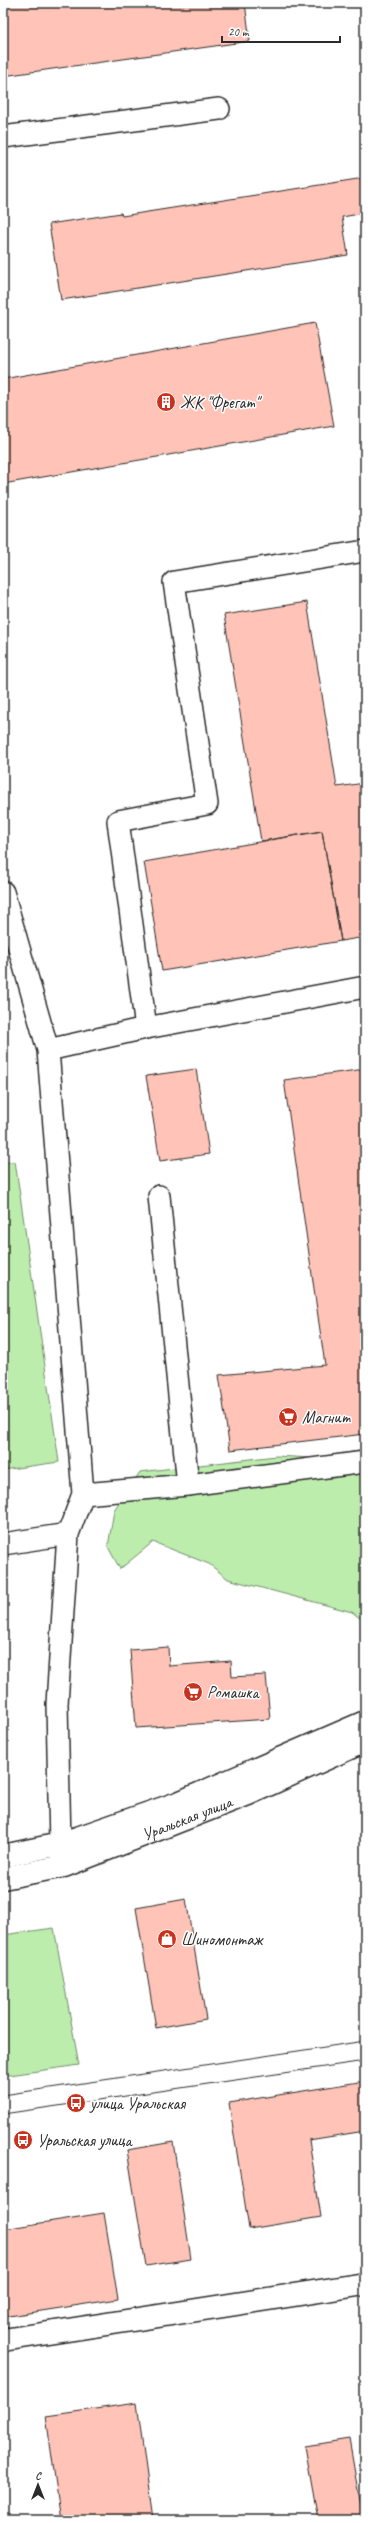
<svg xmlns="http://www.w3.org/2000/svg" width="368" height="2523" viewBox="0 0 368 2523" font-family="Caveat,sans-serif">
	<rect width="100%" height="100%" fill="#fff"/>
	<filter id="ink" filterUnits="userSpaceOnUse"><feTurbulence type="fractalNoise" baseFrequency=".025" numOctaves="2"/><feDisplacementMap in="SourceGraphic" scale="8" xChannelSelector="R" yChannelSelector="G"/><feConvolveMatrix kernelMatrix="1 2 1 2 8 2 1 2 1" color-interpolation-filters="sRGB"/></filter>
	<g filter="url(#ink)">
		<path fill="#bcedad" stroke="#748c6c" d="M15,1161l44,301 -56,8v-307z
			M365,1450v172l-13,-10 -124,-33 -19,-15 -56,-22 -33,27 -12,-22 6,-37 26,-38 136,-16 37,2z
			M54,1928l25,137 -76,11v-141z"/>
		<path fill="#ffc4b7" stroke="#2b2b2b" d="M3,3h242l5,38 -247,35z
			M364,178l1,35 -23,4 6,38 -287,45 -12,-76 72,-11 1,3z
			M315,323l19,103 -331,58v-105z
			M307,602l30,185 28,-4v154l-24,4 -19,-110 -61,10 -37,-226z
			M322,831l19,110 -179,30 -18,-109z
			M196,1069l13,85 -49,7 -14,-85z
			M365,1069v365l-135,16 -11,-75 106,-10 -41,-285z
			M168,1647l1,19 62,-5 1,16 34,-2 4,44 -134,9 -6,-78z
			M186,1899l20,120 -50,9 -20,-120z
			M365,2081v50l-56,9 12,77 -72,12 -20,-126z
			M173,2142l18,117 -45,7 -19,-116z
			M104,2213l14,86 -115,18v-88z
			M137,2403l16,117h-92l-15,-104z
			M361,2429h4v24z
			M349,2439l14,81h-45l-13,-74z"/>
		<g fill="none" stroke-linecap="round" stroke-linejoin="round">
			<defs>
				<path id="lane" d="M3,137l216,-28
					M3,892l45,158 35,444 -15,40 -11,170 3,140 3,16
					M146,1028l-28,-207 89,-17 -33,-222 191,-31
					M48,1050l98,-22 219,-41
					M159,1196l29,289
					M83,1494l105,-9 177,-23
					M3,1544l65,-10"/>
				<g id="secondary">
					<path d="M3,1856l57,-12 118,-41 187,-81"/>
					<path id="s1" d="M3,1878l61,-12 184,-72 117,-53"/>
					<path d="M3,2340l362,-56"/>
				</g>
			</defs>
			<use href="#lane" stroke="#2b2b2b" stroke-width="24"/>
			<use href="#secondary" stroke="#2b2b2b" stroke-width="25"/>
			<use href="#lane" stroke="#fff" stroke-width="21"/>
			<use href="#secondary" stroke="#fff" stroke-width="22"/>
			<path stroke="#2b2b2b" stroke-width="1" d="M3,2095l362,-54
				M3,2114l362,-53"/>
		</g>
	</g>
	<defs>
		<symbol id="building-disc" viewBox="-11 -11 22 22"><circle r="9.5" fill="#c8321e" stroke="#fff"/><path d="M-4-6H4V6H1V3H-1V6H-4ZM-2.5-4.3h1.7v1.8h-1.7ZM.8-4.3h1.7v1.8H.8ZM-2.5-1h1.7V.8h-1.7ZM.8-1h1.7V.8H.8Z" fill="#fff"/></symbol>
		<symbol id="supermarket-disc" viewBox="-11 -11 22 22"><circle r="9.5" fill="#c8321e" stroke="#fff"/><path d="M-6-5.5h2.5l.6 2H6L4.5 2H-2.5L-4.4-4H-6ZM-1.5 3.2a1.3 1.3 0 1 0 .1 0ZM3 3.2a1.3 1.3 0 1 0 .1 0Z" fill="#fff"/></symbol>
		<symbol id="shop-disc" viewBox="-11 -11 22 22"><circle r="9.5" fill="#c8321e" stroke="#fff"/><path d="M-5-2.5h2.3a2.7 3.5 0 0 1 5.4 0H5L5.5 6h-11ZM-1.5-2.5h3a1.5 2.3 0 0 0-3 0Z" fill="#fff"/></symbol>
		<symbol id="bus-disc" viewBox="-11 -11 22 22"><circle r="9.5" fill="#c8321e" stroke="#fff"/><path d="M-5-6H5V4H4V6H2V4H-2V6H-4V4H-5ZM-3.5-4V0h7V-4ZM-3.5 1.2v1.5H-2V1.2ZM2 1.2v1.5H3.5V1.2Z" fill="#fff"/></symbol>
	</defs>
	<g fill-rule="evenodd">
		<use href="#building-disc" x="155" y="391" width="22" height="22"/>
		<use href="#supermarket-disc" x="277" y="1406" width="22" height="22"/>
		<use href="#supermarket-disc" x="182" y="1681" width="22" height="22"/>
		<use href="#shop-disc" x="156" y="1928" width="22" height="22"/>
		<use href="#bus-disc" x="65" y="2092" width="22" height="22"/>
		<use href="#bus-disc" x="12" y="2129" width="22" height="22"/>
	</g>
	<g text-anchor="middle" stroke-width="3" stroke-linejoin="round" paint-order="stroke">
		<g font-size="17" fill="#2b2b2b" stroke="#fff" text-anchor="start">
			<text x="180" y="408">ЖК "Фрегат"</text>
			<text x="302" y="1423">Магнит</text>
			<text x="207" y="1698">Ромашка</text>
			<text x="181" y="1945">Шиномонтаж</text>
			<text x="90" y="2109">улица Уральская</text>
			<text x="37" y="2146">Уральская улица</text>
		</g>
		<g font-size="17" fill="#2b2b2b" stroke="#fff">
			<text dy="6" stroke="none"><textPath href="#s1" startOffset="194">Уральская улица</textPath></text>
		</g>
	</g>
	<rect width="368" height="2523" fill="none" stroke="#fff" stroke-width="16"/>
	<rect x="8" y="8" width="352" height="2507" fill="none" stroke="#2b2b2b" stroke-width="1.5" filter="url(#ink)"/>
	<g transform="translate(38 2485)" stroke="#ffffff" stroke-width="3" paint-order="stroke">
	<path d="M0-3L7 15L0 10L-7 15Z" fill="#2b2b2b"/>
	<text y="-6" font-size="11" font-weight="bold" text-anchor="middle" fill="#2b2b2b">С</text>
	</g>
	<path d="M222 36v6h118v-6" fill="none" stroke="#2b2b2b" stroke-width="2"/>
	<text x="228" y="36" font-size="12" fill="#2b2b2b" stroke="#ffffff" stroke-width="3" paint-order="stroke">20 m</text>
</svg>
